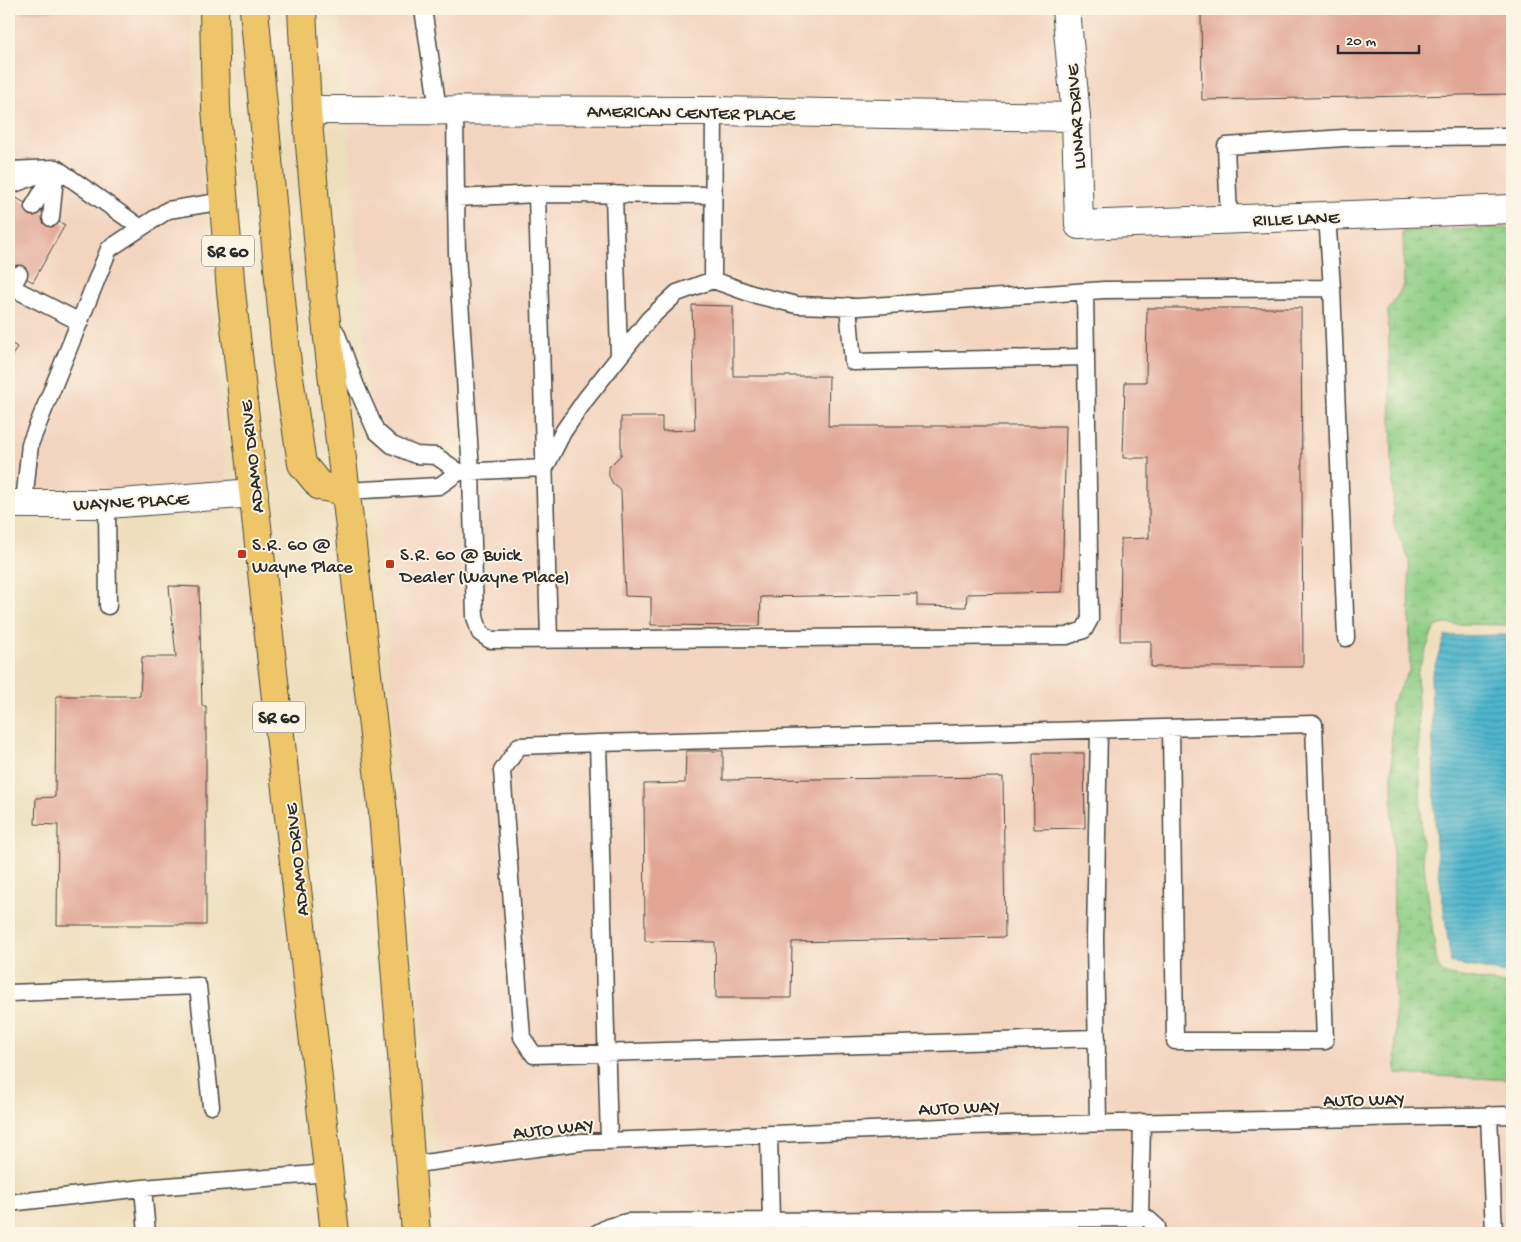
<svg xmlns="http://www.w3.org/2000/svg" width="1521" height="1242" viewBox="0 0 1521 1242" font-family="'Gochi Hand',sans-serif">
	<defs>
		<pattern id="industrial-furrows" width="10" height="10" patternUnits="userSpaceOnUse" patternTransform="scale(1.25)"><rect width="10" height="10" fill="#cfc0bb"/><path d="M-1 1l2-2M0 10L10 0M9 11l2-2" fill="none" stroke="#b2a5a1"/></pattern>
		<pattern id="wetland-marsh" width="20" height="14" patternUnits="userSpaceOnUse" patternTransform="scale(1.25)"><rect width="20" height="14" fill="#8ece85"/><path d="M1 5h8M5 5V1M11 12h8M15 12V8" fill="none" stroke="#7bb173"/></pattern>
		<pattern id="water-rules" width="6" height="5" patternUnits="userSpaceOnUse" patternTransform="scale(1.25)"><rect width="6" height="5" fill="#4eb6cc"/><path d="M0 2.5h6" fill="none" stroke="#4194a6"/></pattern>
	</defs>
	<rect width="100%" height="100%" fill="#fcf5e5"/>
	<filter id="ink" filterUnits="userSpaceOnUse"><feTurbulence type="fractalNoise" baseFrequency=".02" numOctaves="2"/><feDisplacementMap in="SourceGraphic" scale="10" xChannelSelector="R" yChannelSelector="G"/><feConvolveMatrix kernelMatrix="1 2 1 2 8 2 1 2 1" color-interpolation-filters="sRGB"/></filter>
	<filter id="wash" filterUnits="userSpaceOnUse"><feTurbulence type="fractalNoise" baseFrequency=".0096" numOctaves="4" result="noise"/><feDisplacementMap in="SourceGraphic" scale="20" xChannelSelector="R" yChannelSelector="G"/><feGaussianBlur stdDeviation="1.12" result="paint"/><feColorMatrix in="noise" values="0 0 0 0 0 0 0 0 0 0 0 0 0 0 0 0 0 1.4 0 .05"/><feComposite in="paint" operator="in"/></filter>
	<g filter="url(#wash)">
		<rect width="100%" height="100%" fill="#eedebc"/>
		<path fill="#f3d4bf" d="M106,9h83l37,472 -120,9h-97v-477z
			M339,9h711l9,93 -345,-5 -368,-1z
			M1081,9h431v186l-418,15 -2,-107z
			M438,123l622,8 4,109 448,-17v5l-109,3 1,54 -16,26 6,214 15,34 1,110 -19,35 5,369 116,7v153h-1067l-42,-388 -55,-721z"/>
		<path fill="url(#industrial-furrows)" d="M9,9h97l-97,4z"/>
		<path fill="url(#wetland-marsh)" stroke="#5c7c58" d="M1512,228v397l-67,-1 -8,2 -5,7 -15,41 5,176 15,114 4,7 7,4 64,10v95l-116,-6 -5,-370 19,-35 -1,-110 -15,-33 -6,-215 16,-26 -1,-54z"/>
		<path fill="url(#water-rules)" stroke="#3c707c" d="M1505,635l7,2v337l-61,-11 -15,-114 -5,-172 14,-41z"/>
		<g id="blocks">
			<path fill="#e1a594" d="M1201,9h311v85l-310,6z
				M9,194l56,31 -32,57 -24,-13z
				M692,305l41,1v70h96l-1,50h238l-4,166 -95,2 -1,13 -49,-1v-12l-156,3 -1,29 -109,-1v-28l-26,-1 -4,-106 -8,-6 -4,-8v-9l12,-12v-38h41v14l33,-1z
				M1147,308h154l2,359h-152v-26h-31l1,-102 28,-1v-80h-26l2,-76h21z
				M9,342l8,5 -8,15z
				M169,586l30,1 3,119h4v219h-149l1,-100 -23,-1 1,-26 19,-1 1,-101h84l2,-39h34z
				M686,751h37v29l280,-3 2,160 -213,5 -1,56h-75l-1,-56 -70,-1 -1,-157 41,-1z
				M1033,753h51l1,75 -51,1z"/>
		</g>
	</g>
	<g filter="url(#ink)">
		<use href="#blocks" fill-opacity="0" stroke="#484641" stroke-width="1"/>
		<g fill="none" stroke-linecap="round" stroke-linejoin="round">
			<defs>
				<path id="service" d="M423,9l15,100
					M455,109l1,89
					M9,170l47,-2 85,60
					M9,186l34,-13
					M537,194l12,446
					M614,194l5,160
					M714,195l-177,-1 -81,4 1,56 14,218 4,145 5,16 10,7 577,-4 17,-6 6,-11 -5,-327
					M33,207l21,-35
					M51,218l5,-50
					M1229,219l-3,-73 118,-8 168,-2
					M713,280l1,-169
					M9,286l71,36
					M12,288l7,-14
					M1332,288l14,350
					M848,306l5,56 233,-5
					M336,332l20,54 20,45 16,14 24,10 20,1 23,16
					M345,491l94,-5 20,-14 86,-4 18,-36 22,-32 64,-81 28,-26 36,-13 39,14 45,11 61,2 246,-17 228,-2 -5,-72
					M24,503l6,-59 79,-195 59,-39 56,-9
					M107,504l1,102
					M598,743l-79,3 -17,25 20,266 12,18 563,-17
					M9,993l189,-7 13,120
					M1489,1115l5,118
					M1098,1123l-3,-184 4,-209
					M769,1134l2,87
					M609,1141l-11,-398 716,-19 11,317h-150l-4,-313
					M409,1165l172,-23 386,-16 545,-11
					M9,1203l134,-15
					M1140,1218l2,-96
					M147,1233l-4,-45 185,-15
					M597,1233l11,-6 19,-5 520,-4 10,9v6"/>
				<path id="minor" d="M1066,9l10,108 3,108 433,-16
					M307,110l407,1 362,6
					M9,504h98l147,-11"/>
				<path id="primary" d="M214,9l2,99 15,183 104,942
					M254,9l33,355 15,100 18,22 25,5
					M302,9l5,101 16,185 60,518 33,420"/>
			</defs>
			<use href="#service" stroke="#484641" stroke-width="19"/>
			<use href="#minor" stroke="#484641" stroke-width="30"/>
			<use href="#primary" stroke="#484641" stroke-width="30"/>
			<use href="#service" stroke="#fff" stroke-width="16"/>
			<use href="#minor" stroke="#fff" stroke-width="28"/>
			<use href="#primary" stroke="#eec569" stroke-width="28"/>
		</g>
	</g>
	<g fill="#c8321e" stroke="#fcf5e5" stroke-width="2">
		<rect x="237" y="549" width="10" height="10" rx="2.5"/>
		<rect x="385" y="559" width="10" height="10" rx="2.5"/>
	</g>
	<g text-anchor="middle" stroke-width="4" stroke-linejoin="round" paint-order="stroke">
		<g fill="#fcf5e5" stroke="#6a6863" stroke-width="1">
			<rect x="202" y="235.5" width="52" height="31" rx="4"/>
			<rect x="253" y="701.5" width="52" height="31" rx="4"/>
		</g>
		<g font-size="18" font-weight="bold" fill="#2b2b2b">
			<text x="228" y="257">SR 60</text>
			<text x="279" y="723">SR 60</text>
		</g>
		<g font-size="19" fill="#2b2b2b" stroke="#fcf5e5">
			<text transform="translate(691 111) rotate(1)" y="7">AMERICAN CENTER PLACE</text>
			<text transform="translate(1074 117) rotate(-94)" y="7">LUNAR DRIVE</text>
			<text transform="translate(1296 217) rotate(-2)" y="7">RILLE LANE</text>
			<text transform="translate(250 457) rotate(-96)" y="7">ADAMO DRIVE</text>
			<text transform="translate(131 500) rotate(-3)" y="7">WAYNE PLACE</text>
			<text transform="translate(295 860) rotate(-96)" y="7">ADAMO DRIVE</text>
			<text transform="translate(1364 1098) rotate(-1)" y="7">AUTO WAY</text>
			<text transform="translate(959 1106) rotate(-2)" y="7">AUTO WAY</text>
			<text transform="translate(553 1127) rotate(-6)" y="7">AUTO WAY</text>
		</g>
		<g font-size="19" fill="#2b2b2b" stroke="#fcf5e5" text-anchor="start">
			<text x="252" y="550">S.R. 60 @<tspan x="252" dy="22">Wayne Place</tspan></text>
			<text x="400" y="560">S.R. 60 @ Buick<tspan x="400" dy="22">Dealer (Wayne Place)</tspan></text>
		</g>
	</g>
	<rect width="1521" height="1242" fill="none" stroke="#fcf5e5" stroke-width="30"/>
	<path d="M1338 45v8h81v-8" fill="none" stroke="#2b2b2b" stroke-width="2.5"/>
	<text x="1346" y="45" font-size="15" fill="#2b2b2b" stroke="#fcf5e5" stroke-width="4" paint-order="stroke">20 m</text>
</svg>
